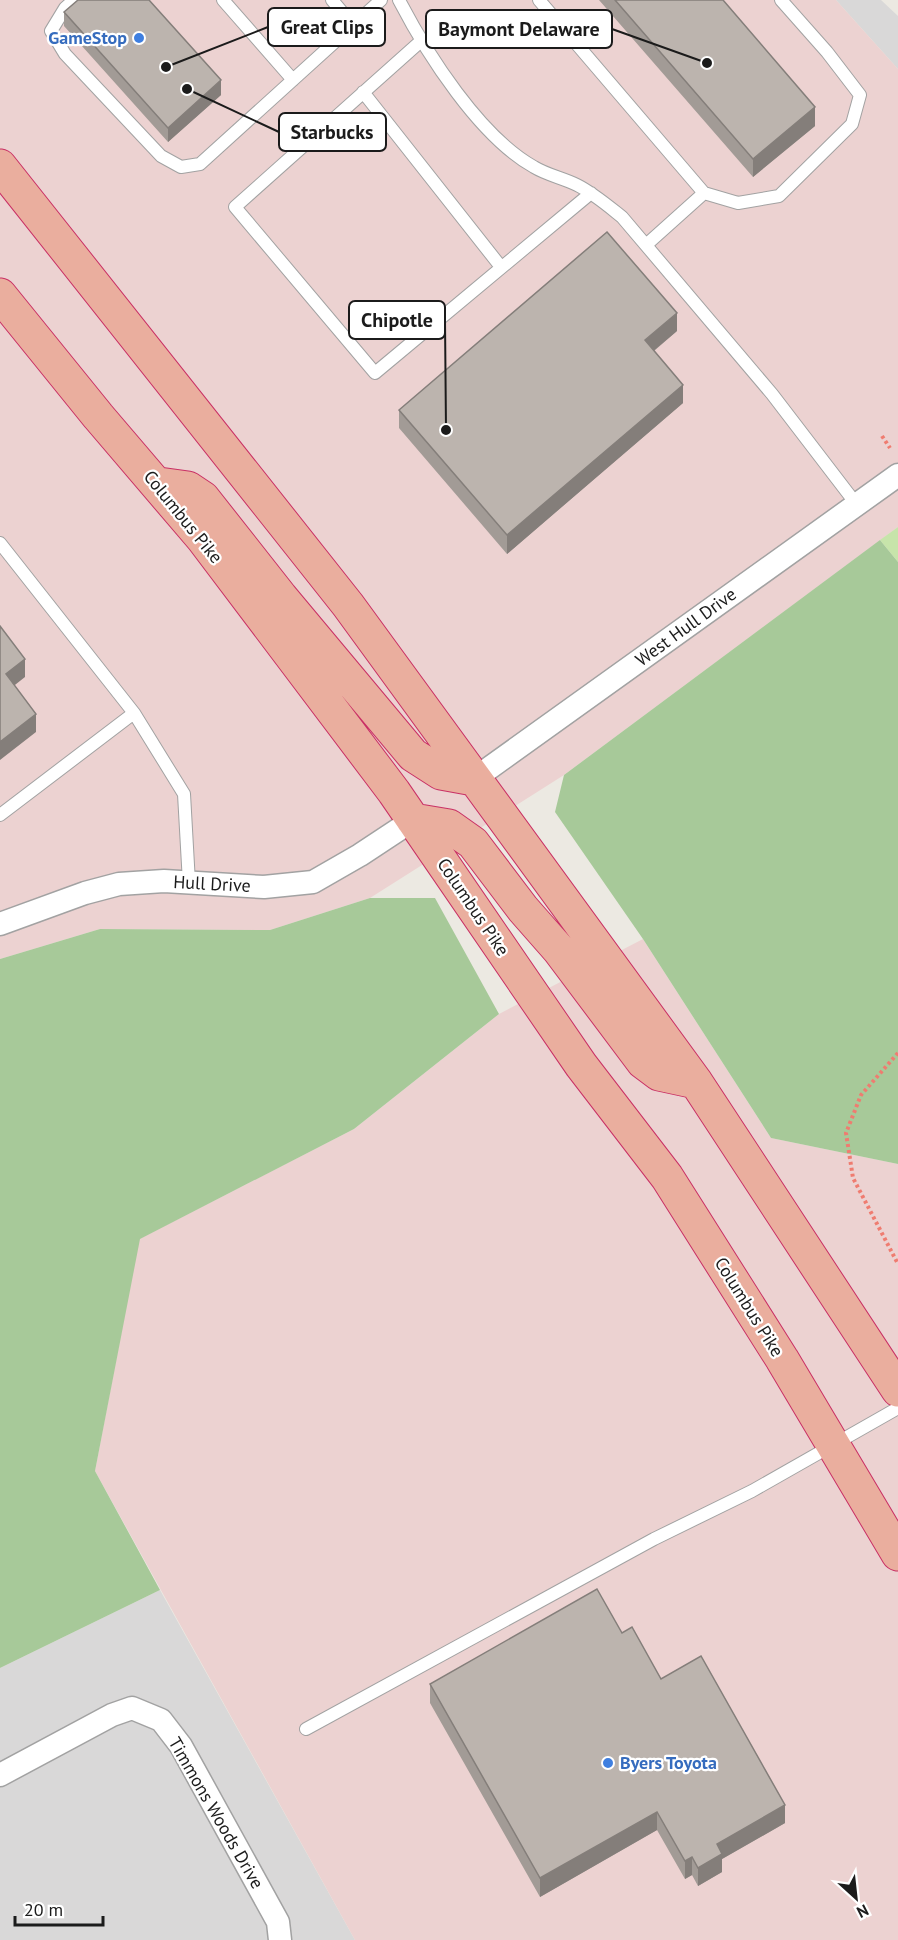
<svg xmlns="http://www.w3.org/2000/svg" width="898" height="1940" viewBox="0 0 898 1940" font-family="'PT Sans',sans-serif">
	<rect width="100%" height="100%" fill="#ece9e2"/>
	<path fill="#d9d8d8" d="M836,0h45l17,16v53z
		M160,1590l195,350h-355v-272z"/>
	<path fill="#ecd2d1" d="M0,0h836l62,69v458l-334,248 -194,123 -100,32 -170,-1 -100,30z
		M643,939l128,199 127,26v776h-543l-260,-469 44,-232 215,-110 145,-115z"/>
	<path fill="#c7e4aa" d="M898,527v35l-18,-22z"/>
	<path fill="#a7c999" d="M880,540l18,22v602l-127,-26 -128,-199 -88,-127 9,-37z
		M370,898h65l64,116 -145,115 -214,110 -45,232 65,119 -160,78v-709l100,-30 170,1z"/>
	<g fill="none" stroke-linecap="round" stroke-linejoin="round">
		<defs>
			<path id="service" d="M74,0l-9,8 -14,23 14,23 96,102 20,11 19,-3 181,-164
				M223,0l70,80
				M332,0l21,25
				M399,0c28,54 81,137 135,167 13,8 29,11 43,18 16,8 30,20 45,32l150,177 85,111
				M539,0l165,193
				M421,41l-186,166 140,166 216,-180
				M363,92l138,175
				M646,245l58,-52 34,10 41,-7 73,-72 8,-29 -33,-43 -46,-52
				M0,543l134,170 50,81 5,89
				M0,815l134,-102
				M306,1729l348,-190 98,-48 146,-83"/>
			<path id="minor" d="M474,779l424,-304
				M0,924l85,-31 34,-9 45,-3 100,6 49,-5 47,-27 53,-35
				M0,1775l112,-60 20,-7 29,12 20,26 97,176 2,18"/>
			<path id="trunk" d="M0,166l348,439 348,477 202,308
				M0,295l98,121 105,123 191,253 187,273 86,112 115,182 116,195
				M159,484l29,4 15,10 78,99 132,158 28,18 33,6
				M413,820l36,6 24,17 50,66 36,41 84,112 16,12 37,8"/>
		</defs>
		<use href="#service" stroke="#a2a2a2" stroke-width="14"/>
		<use href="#minor" stroke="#a2a2a2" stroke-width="25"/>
		<use href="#trunk" stroke="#c93065" stroke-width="35"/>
		<path stroke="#ef7c70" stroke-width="4" stroke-dasharray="3 3" stroke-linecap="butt" d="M882,436l8,12
			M898,1053l-37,42 -15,38 7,45 45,86"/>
		<use href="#service" stroke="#fff" stroke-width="12"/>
		<use href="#minor" stroke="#fff" stroke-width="22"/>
		<use href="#trunk" stroke="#eaae9e" stroke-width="33"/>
	</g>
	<path fill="#a29b96" d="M599,0h124l92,126 -62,51z
		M64,12l157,83 -53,47 -104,-116z
		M677,331l-23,20 29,52 -176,151 -108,-126v-18z
		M622,1633l163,190 -63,36v13l-24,14 -6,-11 -7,4 -28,-49 -117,67 -110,-194v-19z"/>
	<path fill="#847e7a" d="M221,80v15l-53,47v-14z
		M815,107v19l-62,51v-18z
		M677,313v18l-32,27v-18z
		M683,385v18l-176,151v-19z
		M25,659v18l-19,15v-18z
		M36,714v18l-36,28v-18z
		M785,1805v18l-63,36v13l-24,14v-18l19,-24z
		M657,1812v18l-117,67v-19z
		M692,1857v18l-7,4v-18z"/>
	<path fill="#bcb4ae" stroke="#847e7a" stroke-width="1.5" d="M78,0h71l72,80 -53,48 -104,-116z
		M615,0h108l92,107 -62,52z
		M607,232l70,81 -32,27 38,45 -176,150 -108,-125z
		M0,626l25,33 -19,15 30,40 -36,28z
		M597,1589l25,44 10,-6 29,52 40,-23 84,149 -68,39 5,10 -24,14 -6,-11 -7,4 -28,-49 -117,66 -110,-194z"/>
	<g fill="#3f7fe0" stroke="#fff" stroke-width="2">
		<circle cx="139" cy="38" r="6"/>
		<circle cx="608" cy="1763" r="6"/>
	</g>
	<g text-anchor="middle" stroke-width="4.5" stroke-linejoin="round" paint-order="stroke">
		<g font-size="18" font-weight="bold" fill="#366cbe" stroke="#fff" text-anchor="end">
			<text x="127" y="44">GameStop</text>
			<text x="620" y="1769" text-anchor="start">Byers Toyota</text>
		</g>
		<g font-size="18" fill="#1b1b1b" stroke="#fff">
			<text transform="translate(183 517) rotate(51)" y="6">Columbus Pike</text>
			<text transform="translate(686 627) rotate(-36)" y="6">West Hull Drive</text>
			<text transform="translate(212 884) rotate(3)" y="6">Hull Drive</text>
			<text transform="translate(473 907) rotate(56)" y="6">Columbus Pike</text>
			<text transform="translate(749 1307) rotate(58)" y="6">Columbus Pike</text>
			<text transform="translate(216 1813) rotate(60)" y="6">Timmons Woods Drive</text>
		</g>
	</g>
	<path fill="none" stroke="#1b1b1b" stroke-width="2" d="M166 67L268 27M707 63L612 29M187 89L279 132M446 430L445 320"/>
	<g fill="#1b1b1b" stroke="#fff" stroke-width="2">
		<circle cx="166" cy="67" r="6"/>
		<circle cx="707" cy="63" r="6"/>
		<circle cx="187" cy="89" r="6"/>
		<circle cx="446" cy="430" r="6"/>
	</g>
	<g fill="#fff" stroke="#1b1b1b" stroke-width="2">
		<rect x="268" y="8" width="117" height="38" rx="6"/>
		<rect x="426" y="10" width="186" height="38" rx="6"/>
		<rect x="279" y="113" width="107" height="38" rx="6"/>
		<rect x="349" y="301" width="96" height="38" rx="6"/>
	</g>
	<g font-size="20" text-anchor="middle" font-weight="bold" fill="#1b1b1b">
		<text x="327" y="34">Great Clips</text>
		<text x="519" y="36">Baymont Delaware</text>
		<text x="332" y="139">Starbucks</text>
		<text x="397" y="327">Chipotle</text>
	</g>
	<g transform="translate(856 1898) rotate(153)" stroke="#ffffff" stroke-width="4.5" paint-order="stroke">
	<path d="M0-4.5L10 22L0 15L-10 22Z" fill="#1b1b1b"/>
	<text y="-9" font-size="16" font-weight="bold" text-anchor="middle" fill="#1b1b1b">N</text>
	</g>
	<path d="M15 1916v9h88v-9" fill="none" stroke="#1b1b1b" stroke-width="3"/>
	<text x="24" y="1916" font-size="18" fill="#1b1b1b" stroke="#ffffff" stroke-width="4.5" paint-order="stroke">20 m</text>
</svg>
